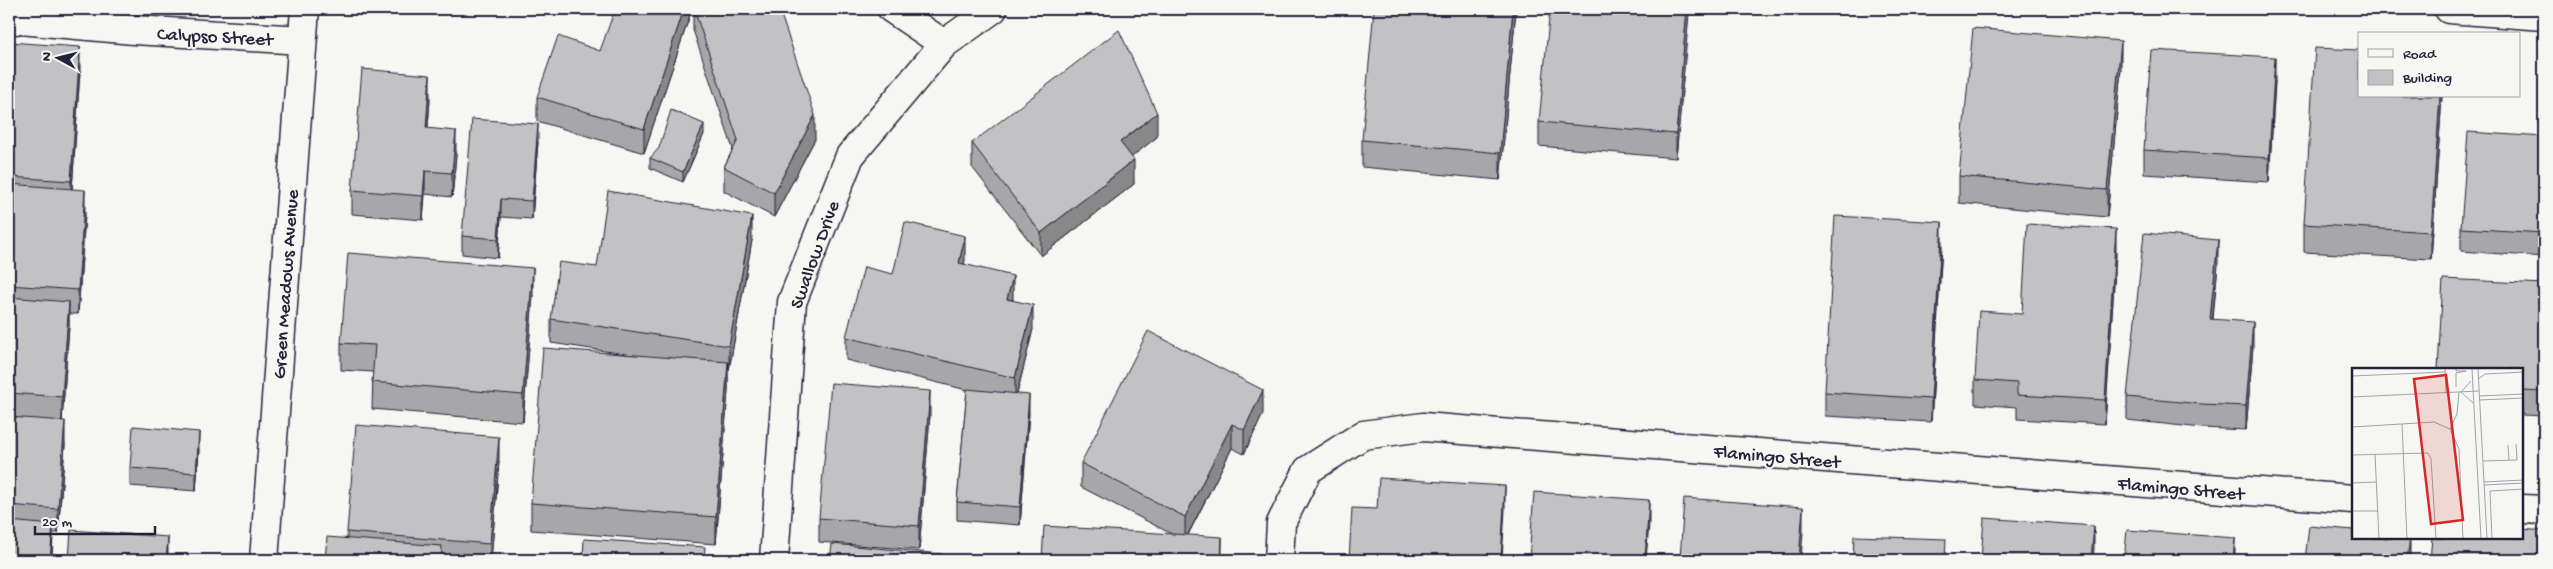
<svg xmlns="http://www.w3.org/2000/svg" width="2553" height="569" viewBox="0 0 2553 569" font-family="'Gochi Hand',sans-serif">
	<rect width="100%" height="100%" fill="#f6f6f2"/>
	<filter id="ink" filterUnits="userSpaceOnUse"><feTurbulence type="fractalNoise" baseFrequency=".02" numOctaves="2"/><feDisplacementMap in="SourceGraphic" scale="10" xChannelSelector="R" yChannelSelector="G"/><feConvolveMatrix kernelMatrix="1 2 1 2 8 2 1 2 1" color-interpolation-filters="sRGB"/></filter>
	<g filter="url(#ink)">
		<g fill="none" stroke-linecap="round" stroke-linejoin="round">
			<defs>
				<path id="minor" d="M892,9l52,35
					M2449,9l95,7
					M9,19l125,11 168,10
					M2522,509l22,1
					M264,560l41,-551
					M774,560l18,-258 58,-146 94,-112 49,-35
					M1279,560l2,-37 27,-53 55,-35 60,-8 930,72"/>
			</defs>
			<use href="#minor" stroke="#22223b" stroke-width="31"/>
			<use href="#minor" stroke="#f6f6f2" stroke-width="28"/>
		</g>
		<path fill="#a7a7a9" stroke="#22223b" d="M692,9l-48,144 -107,-32v-24l63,-46z
			M693,9h86l36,130 -41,78 -50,-26v-24l9,-18 -40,-119z
			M1516,9l-16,171 -138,-13v-27z
			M1689,9l-13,149 -137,-12v-24z
			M9,42l71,29 -8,118 13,25 -7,100h-9v12l-7,94 3,25 -7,88h-5l-1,27h-43z
			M2121,69l-14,148 -148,-14v-27z
			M2275,81l-6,101 -125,-8v-24z
			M2359,96h83l-11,163 -127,-7v-28z
			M430,99l-2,29 28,27 -4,42 -27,-3 -2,26 -71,-6v-24z
			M704,134l-21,48 -33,-14v-10z
			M1157,137l-26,20 3,27 -93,72 -69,-89v-24z
			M2544,137v120l-83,-6v-23z
			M538,142l-6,77 -31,-2 -3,41 -36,-4v-18z
			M752,240l-23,130 -1,-1v21l-12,154 -185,-14v-27l101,-148 -81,-12v-24l46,-52z
			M1942,246l-11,176 -106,-6v-24z
			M2116,253l-11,171 -88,-5v-12l-42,-3v-24l47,-66z
			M965,260l-1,4 49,36 20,29 -16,65 12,19 -9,112 -63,-5v-18l10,-112 -121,-30v-23l47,-63z
			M2218,264l-5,55 40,27 -7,84 -44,-2 -75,-8v-23z
			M2544,284v132l-22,-1v-46z
			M533,295l-10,127 -151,-13 1,-37 -32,-2v-27z
			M1263,414l-19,40 -12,-6 -44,87 34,25 -141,-73v-24z
			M930,415l-11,135 -100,-8v-24z
			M199,450l-3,41 -66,-5v-18z
			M499,461l-8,99h-166l22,-21v-7z"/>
		<path fill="#888889" stroke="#22223b" d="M684,9h8l-48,144v-24z
			M1513,9h3l-16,171v-27z
			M1687,9h2v5l-13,144v-24z
			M2121,41v28l-14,148v-27z
			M80,47v24l-9,134v-24z
			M2275,57v24l-6,101v-24z
			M430,75v24l-4,53v-24z
			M2440,96h2l-11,163v-27z
			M1157,113v24l-37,29v-24z
			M815,115v24l-41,78v-24z
			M538,124v18l-6,77v-18z
			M704,124v10l-21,48v-10z
			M456,131v24l-4,42v-24z
			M1134,160v24l-93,72v-23z
			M425,171v23l-2,26v-24z
			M85,190v24l-7,100v-24z
			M501,199v18l-3,41v-19z
			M752,216v24l-23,130v-24z
			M1942,222v24l-11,176v-23z
			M2116,229v24l-11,171v-24z
			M965,236v24l-6,27v-24z
			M2218,240v24l-8,79v-24z
			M533,268v27l-10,127v-27z
			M1013,276v24l-6,-1z
			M69,302v24l-7,95v-24z
			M1033,305v24l-18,72v-23z
			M2253,322v24l-7,84v-24z
			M728,362v28l-12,154v-27z
			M1263,390v24l-19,40v-24z
			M930,391v24l-11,135v-24z
			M1029,395v18l-9,112v-18z
			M65,421v24l-7,88v-24z
			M1232,424v24l-47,92v-23z
			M199,432v18l-3,41v-18z
			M499,437v24l-8,99h-1v-16z
			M1505,486v24l-3,50h-1z
			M1649,500v24l-3,36h-1z
			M1803,507v24l-2,29h-2z
			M53,525l-1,35h-2z
			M2094,526v23l-1,11h-2z
			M168,537v23h-2z
			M1222,537v23h-1z
			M2235,538v22h-2z
			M2410,538v22h-3z"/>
		<path fill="#c2c2c4" stroke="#22223b" d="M615,9h69l-40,120 -107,-32 21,-61 42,15z
			M694,9h85l36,106 -41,78 -50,-26 14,-27z
			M1374,9h139l-13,144 -138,-13z
			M1550,9h137l-11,125 -137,-12z
			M1973,28l148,13 -14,149 -148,-14z
			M1119,30l38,83 -37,29 14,18 -93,73 -69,-90z
			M9,42l71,5 -9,134 -62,-4z
			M2315,48l44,2v46h81l-9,136 -127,-8z
			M2151,50l124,7 -6,101 -125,-8z
			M362,69l68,6 -4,53 30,3 -4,42 -27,-2 -2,25 -71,-6z
			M671,110l33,14 -21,48 -33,-14 9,-10z
			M472,119l66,5 -6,77 -31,-2 -3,40 -36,-3z
			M2468,132l76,5v96l-83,-5z
			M9,184l76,6 -7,100 -69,-5z
			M608,191l144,25 -23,130 -178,-27 8,-57 38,5z
			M1835,216l107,6 -11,177 -106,-7z
			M905,222l60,14 -6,27 54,13 -6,23 26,6 -18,73 -169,-41 18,-70 29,7z
			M2027,224l89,5 -11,171 -88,-5v-12l-42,-3 4,-69 43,3z
			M2144,233l74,7 -8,79 43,3 -7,84 -44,-2 -75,-7z
			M348,253l185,15 -10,127 -151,-13 3,-37 -34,-2z
			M2443,279l101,5v108l-22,-1v-22h-84z
			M9,297l60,5 -7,95 -53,-4z
			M1148,331l115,59 -19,40 -12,-6 -47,93 -104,-54z
			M543,348l185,14 -12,155 -185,-14z
			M831,383l99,8 -11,135 -100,-8z
			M967,389l62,6 -9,112 -63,-5z
			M9,417l56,4 -7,88 -49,-4z
			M356,425l143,12 -9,107 -143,-12z
			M133,426l66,6 -3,41 -66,-5z
			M1379,478l126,8 -4,74h-152l3,-52 25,1z
			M1534,492l115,8 -4,60h-116z
			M1684,498l119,9 -4,53h-119z
			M1984,518l110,8 -3,34h-110z
			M9,521l44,4 -3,35h-41z
			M1044,526l178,11 -1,23h-179z
			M2309,526l44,4v8h57l-3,22h-102z
			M2522,529l22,2v29h-114l2,-22h90z
			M71,530l97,7 -2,23h-97z
			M2127,530l108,8 -2,22h-109z
			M1854,536l92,3 -1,21h-92z
			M327,537l115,9 -1,14h-116z
			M584,539l121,8 -1,13h-121z
			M832,544l110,10v6h-112z"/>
	</g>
	<g text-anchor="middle" stroke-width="4" stroke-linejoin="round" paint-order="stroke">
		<g font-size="19" fill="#22223b" stroke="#f6f6f2">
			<text transform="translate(215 35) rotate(3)" y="7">Calypso Street</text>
			<text transform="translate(813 254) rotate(-70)" y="7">Swallow Drive</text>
			<text transform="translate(284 284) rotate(-86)" y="7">Green Meadows Avenue</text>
			<text transform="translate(1777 455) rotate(5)" y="7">Flamingo Street</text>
			<text transform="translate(2181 487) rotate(5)" y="7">Flamingo Street</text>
		</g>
	</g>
	<g transform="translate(2352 368)">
		<rect width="171" height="171" fill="#f6f6f2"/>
		<path fill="none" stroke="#a1a1a9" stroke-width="1" d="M93,1l1,24M104,1v2h10l-10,2v14M120,1l9,170M126,1l9,170M0,8l93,-4M126,11l7,-5 39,-2M119,13l-10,11 12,11M127,28l45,-2M0,29l127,-6M127,32l45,-2M50,56l5,115M0,59l82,-5 16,7 9,20 4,90M98,61l7,-15 2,-22M156,77l1,15M23,86l4,85M0,87l76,-2 3,6 5,80M131,93l34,-1 -1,-16M132,114l40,-2M0,115l24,-1M132,117l40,-2M0,143h26M140,171l-2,-48 34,-2"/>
		<path fill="#d62828" fill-opacity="0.15" stroke="#d62828" stroke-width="2.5" d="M94,7l17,145 -32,4 -17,-145z"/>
		<rect width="171" height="171" fill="none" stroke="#22223b" stroke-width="2.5"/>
	</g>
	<rect width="2553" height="569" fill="none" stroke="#f6f6f2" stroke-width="30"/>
	<rect x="15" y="15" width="2523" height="539" fill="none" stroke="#22223b" stroke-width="2" filter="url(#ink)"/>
	<rect x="2358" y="32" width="162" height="65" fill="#f6f6f2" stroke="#a1a1a9"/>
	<rect x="2368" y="49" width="25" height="8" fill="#f6f6f2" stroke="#a1a1a9"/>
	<text x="2403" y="58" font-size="15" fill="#22223b">Road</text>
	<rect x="2368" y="70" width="25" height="15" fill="#c2c2c4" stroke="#a1a1a9"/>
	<text x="2403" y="82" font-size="15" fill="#22223b">Building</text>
	<g transform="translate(58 58) rotate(277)" stroke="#f6f6f2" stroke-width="4" paint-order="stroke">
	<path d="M0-4L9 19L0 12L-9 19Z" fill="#22223b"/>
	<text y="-8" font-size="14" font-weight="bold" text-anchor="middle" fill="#22223b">N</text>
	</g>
	<path d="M35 526v8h120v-8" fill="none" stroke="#22223b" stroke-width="2.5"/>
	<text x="42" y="526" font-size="15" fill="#22223b" stroke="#f6f6f2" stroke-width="4" paint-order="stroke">20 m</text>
</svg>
